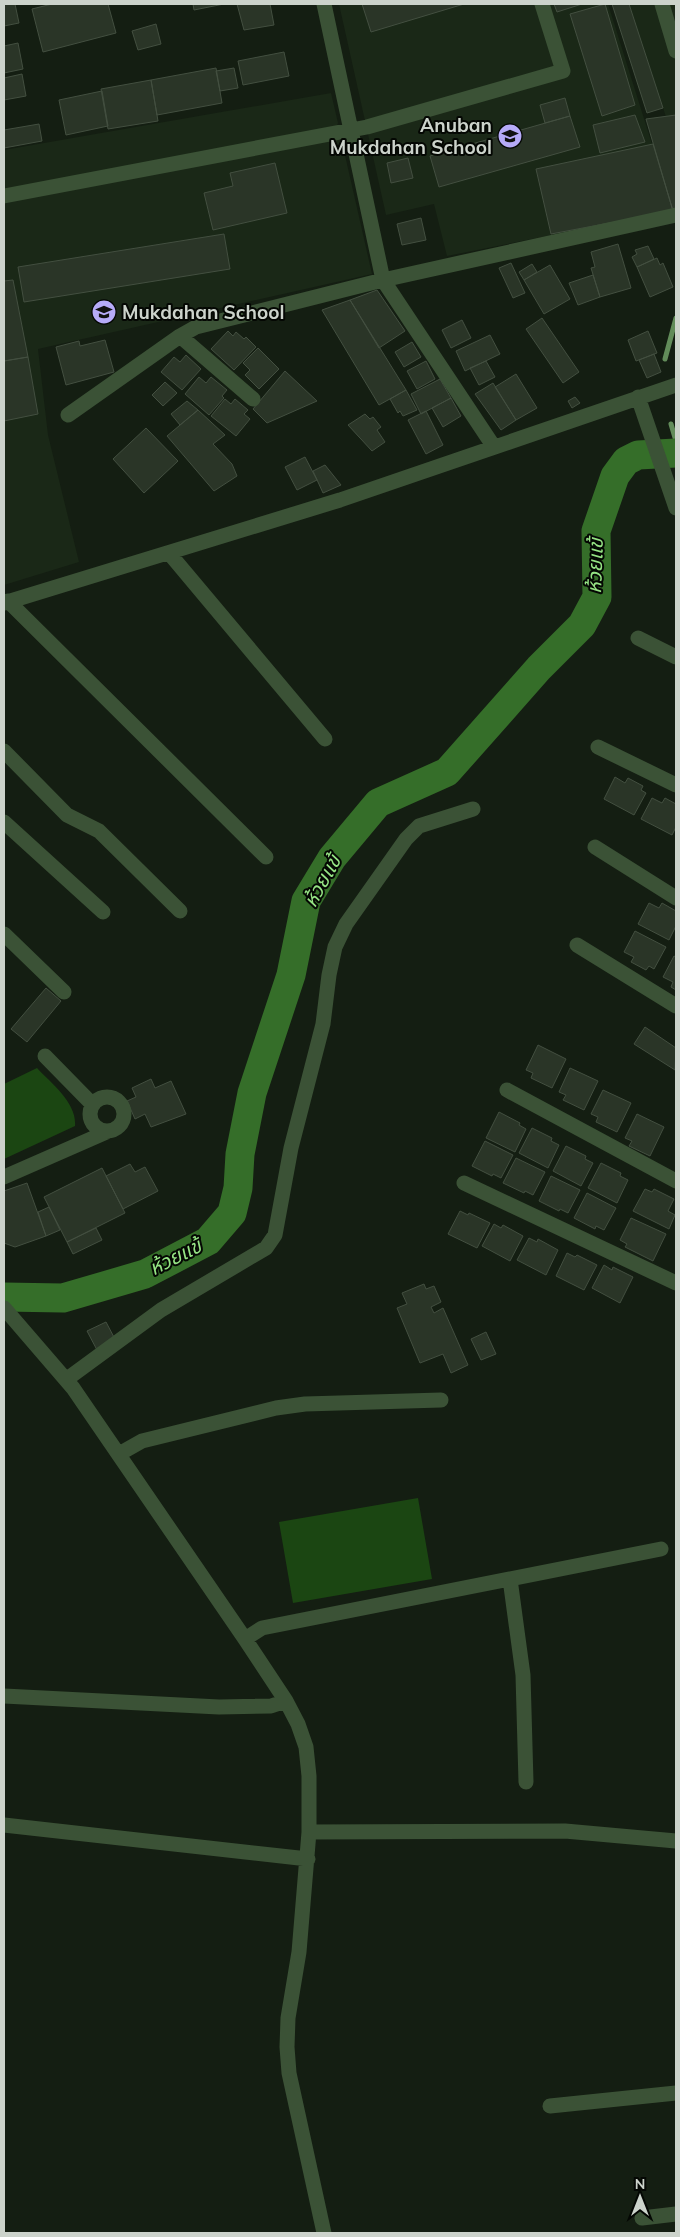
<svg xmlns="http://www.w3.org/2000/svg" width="680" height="2237" viewBox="0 0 680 2237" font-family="Mulish,'Noto Sans Thai',sans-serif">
	<rect width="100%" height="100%" fill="#141e12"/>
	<path fill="#1a2817" d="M339,4h269l65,207 -226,45 -13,-52 -48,11z
		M629,4h47v111l-10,2z
		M331,93l7,30 -3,6 2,9 5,4 30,132 -334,75 10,86 31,127 -75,23v-435z"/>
	<path fill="#1b4612" d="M37,1068c15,16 40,35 38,58l-71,33v-75z
		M418,1498l14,81 -139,24 -14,-81z"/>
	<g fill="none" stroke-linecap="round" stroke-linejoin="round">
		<path stroke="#628c5a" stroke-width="5" d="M665,359l11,-41
			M671,424l5,17"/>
		<path stroke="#356e29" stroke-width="29" d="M4,1297l59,1 82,-24 63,-33 24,-28 6,-25 2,-34 12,-61 39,-118 15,-74 26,-43 46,-55 69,-31 92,-104 43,-43 15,-28 -1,-66 19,-55 11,-15 12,-6 38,-2"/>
	</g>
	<path fill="#2a3527" stroke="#434f40" d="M4,4h11l4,19 -15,3z
		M52,4h56l8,29 -73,19 -11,-43z
		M193,4h31l-30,6z
		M237,4h33l4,21 -30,5z
		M362,4h102l-93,28z
		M554,4h28l-25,8z
		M605,4l30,101 -33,11 -32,-102z
		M612,4h17l34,104 -16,5z
		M156,24l5,20 -23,6 -6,-19z
		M18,43l5,26 -19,4v-27z
		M284,52l5,24 -46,9 -5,-24z
		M216,68l6,35 -65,12 -6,-35z
		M234,68l4,20 -18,3 -4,-20z
		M22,74l4,22 -22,4v-22z
		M151,80l7,41 -50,8 -7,-40z
		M102,91l6,35 -42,9 -7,-35z
		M565,98l5,18 -25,7 -5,-18z
		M635,115l10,27 -45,11 -7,-28z
		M676,115v95l-3,1 -27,-92z
		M570,116l10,31 -141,40 -9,-31z
		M39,124l3,17 -38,7v-18z
		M653,144l20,67 -122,23 -15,-65z
		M408,158l5,20 -22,5 -4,-20z
		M275,163l12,50 -74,17 -9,-37 29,-7 -3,-13z
		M421,218l5,22 -24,5 -5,-21z
		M224,234l6,35 -206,33 -6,-35z
		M618,244l13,44 -31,9 -9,-29 4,-1 -4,-15z
		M648,246l6,13 -17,8 -5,-10 5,-3 -2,-4z
		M657,258l3,7 3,-2 10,24 -23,10 -13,-30z
		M511,263l14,30 -12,5 -14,-30z
		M532,264l5,8 -13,8 -5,-8z
		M550,265l20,34 -26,15 -20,-34z
		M593,275l7,22 -22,8 -9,-22z
		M13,280l15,77 -24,4v-80z
		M377,290l28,41 -26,17 -29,-48z
		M350,300l56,90 -27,15 -57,-95z
		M542,318l37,54 -16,11 -37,-54z
		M462,320l9,18 -20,10 -9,-18z
		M228,331l5,5 3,-4 8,7 2,-2 10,10 -22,23 -23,-21z
		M648,331l9,22 -21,8 -8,-21z
		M490,335l10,19 -35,17 -9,-20z
		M105,340l9,32 -48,13 -10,-38 23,-6 1,5z
		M412,342l9,15 -17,10 -9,-15z
		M258,348l21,21 -20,20 -14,-14 5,-5 -7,-7z
		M654,354l7,18 -14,6 -8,-18z
		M186,355l15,14 -19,21 -21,-18 13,-15 6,5z
		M28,357l10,57 -34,7v-60z
		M426,361l9,18 -18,10 -10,-18z
		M486,361l9,16 -16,8 -9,-17z
		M285,371l32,30 -50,22 -14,-14z
		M516,374l21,34 -21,12 -21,-33z
		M199,377l7,6 5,-6 16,13 -5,6 2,2 -15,17 -24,-21z
		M440,379l11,19 -30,16 -10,-20z
		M165,382l12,11 -14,13 -11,-11z
		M493,383l23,37 -15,10 -26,-36z
		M406,390l11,20 -14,6 -3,-5 -2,2 -8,-14z
		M575,397l5,6 -8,5 -4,-7z
		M451,398l10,18 -18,11 -11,-19z
		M225,399l6,5 4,-5 13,11 -4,4 6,5 -14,17 -25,-20z
		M187,401l11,9 -18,15 -9,-11z
		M198,410l27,25 -12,9 19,20 5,12 -23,15 -47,-55z
		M426,411l17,34 -17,9 -18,-34z
		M365,414l5,5 3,-2 8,10 -4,3 8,12 -13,9 -24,-26z
		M146,428l32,33 -34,32 -31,-34z
		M305,457l12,23 -20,10 -12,-23z
		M325,465l16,20 -18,8 -10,-22z
		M615,777l10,6 3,-5 15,8 -2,4 5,3 -12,22 -30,-16z
		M652,798l10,5 3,-5 11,6v23l-4,8 -31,-16z
		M649,903l10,5 3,-5 14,8v15l-7,14 -31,-16z
		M635,931l31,16 -12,22 -5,-3 -3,4 -15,-8 3,-5 -10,-5z
		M674,956l2,1v33l-5,-3 2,-5 -10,-5z
		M46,988l15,13 -34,41 -16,-13z
		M645,1027l31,21 -1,22 -41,-26z
		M538,1045l28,14 -14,29 -21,-10 2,-5 -7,-3z
		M570,1068l28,13 -14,29 -21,-10 3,-5 -7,-3z
		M151,1079l4,9 16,-7 15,33 -35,13 -6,-13 -10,5 -8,-18 9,-4 -4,-9z
		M603,1090l28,13 -14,29 -21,-10 2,-5 -7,-3z
		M499,1112l21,11 -1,2 7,4 -11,23 -29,-14z
		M637,1114l27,13 -14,29 -21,-10 3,-5 -7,-3z
		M532,1128l20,10 -1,3 8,4 -11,23 -29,-15z
		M485,1141l28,14 -12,23 -8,-4 -1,2 -20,-10z
		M566,1146l20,10 -1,3 8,4 -12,23 -28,-15z
		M516,1158l29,14 -12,23 -8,-4 -1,2 -21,-10z
		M601,1163l20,10 -1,3 8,4 -11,23 -29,-15z
		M130,1164l5,8 10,-5 13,24 -35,18 -17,-33z
		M102,1168l23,45 -58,29 -23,-45z
		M551,1176l29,14 -12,23 -8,-4 -1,2 -20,-10z
		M27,1183l19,53 -31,11 -11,-4v-52z
		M645,1189l7,3 2,-3 20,10 -6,12 7,4 -6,14 -36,-18z
		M587,1193l29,15 -12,22 -8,-4 -1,3 -21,-11z
		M49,1207l11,23 -14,6 -8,-24z
		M460,1211l8,4 1,-2 21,10 -13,25 -29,-14z
		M631,1218l35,16 -13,27 -28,-14 2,-3 -7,-4z
		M494,1224l7,4 2,-3 20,11 -13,25 -28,-15z
		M96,1228l6,12 -29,14 -6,-12z
		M529,1238l8,4 1,-3 20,11 -12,25 -29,-15z
		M567,1253l8,4 2,-2 20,10 -13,25 -28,-14z
		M604,1265l8,5 1,-3 20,10 -13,26 -28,-15z
		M424,1284l2,5 8,-3 7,16 -10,5 3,6 9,-5 25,57 -17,8 -8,-19 -23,9 -23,-55 10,-4 -5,-11z
		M106,1322l10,19 -19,9 -10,-19z
		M486,1332l10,22 -15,6 -10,-21z"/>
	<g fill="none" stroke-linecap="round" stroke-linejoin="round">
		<path stroke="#3b5236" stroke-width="15" d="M324,4l59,276 111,167
			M662,4l14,47
			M4,196l363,-69 196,-56 -21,-67
			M180,336l73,63
			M638,397l38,111
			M68,415l112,-79 16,-9 187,-47 293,-65
			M169,553l156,186
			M8,601l258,256
			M4,603l336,-103 336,-115
			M638,638l38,19
			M598,747l78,38
			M4,751l63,64 32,16 81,80
			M4,822l99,90
			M595,847l81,51
			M4,934l60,58
			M577,945l99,61
			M45,1056l48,49
			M507,1090l169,91
			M90 1114a17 17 0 1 1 34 0a17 17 0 1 1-34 0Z
			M4,1177l105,-46
			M464,1183l212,100
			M4,1308l69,80 172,251 41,62 12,23 8,23 3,29v56l-10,120 -11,66 -1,29 2,26 35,160
			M67,1379l94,-69 105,-62 9,-13 16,-87 32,-124 6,-49 6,-28 11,-23 60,-85 13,-13 54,-17
			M119,1454l23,-13 134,-33 29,-4 136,-4
			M510,1579l13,96 3,107
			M245,1639l17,-11 399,-79
			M4,1696l215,11 52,-1 15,-5
			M4,1825l304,34
			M309,1832l256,-1 111,10
			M550,2106l126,-13
			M642,2218l34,-4"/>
	</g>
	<defs>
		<symbol id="school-disc" viewBox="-11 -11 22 22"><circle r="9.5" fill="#b6abf8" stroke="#040703"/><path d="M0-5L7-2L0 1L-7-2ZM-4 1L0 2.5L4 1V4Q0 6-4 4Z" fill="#111"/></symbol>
	</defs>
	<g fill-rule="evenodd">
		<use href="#school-disc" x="496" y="122" width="28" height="28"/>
		<use href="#school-disc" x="90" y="298" width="28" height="28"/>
	</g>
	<g text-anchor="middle" stroke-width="4" stroke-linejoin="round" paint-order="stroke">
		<g font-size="19" font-weight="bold" fill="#ccd3cb" stroke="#040703" text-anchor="end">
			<text x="492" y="132">Anuban<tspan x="492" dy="22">Mukdahan School</tspan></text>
			<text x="122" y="319" text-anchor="start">Mukdahan School</text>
		</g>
		<g font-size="20" font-style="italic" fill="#95e384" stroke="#040703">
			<text transform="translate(595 566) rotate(-88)" y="7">ห้วยแข้</text>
			<text transform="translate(322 881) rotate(-61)" y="7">ห้วยแข้</text>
			<text transform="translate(175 1257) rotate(-27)" y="7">ห้วยแข้</text>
		</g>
	</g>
	<rect width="680" height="2237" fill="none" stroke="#ccd3cb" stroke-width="10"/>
	<g transform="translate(640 2197)" stroke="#040703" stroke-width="4" paint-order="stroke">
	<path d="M0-4L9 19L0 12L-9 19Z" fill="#ccd3cb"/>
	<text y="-8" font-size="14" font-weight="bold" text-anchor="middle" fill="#ccd3cb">N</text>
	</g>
</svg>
